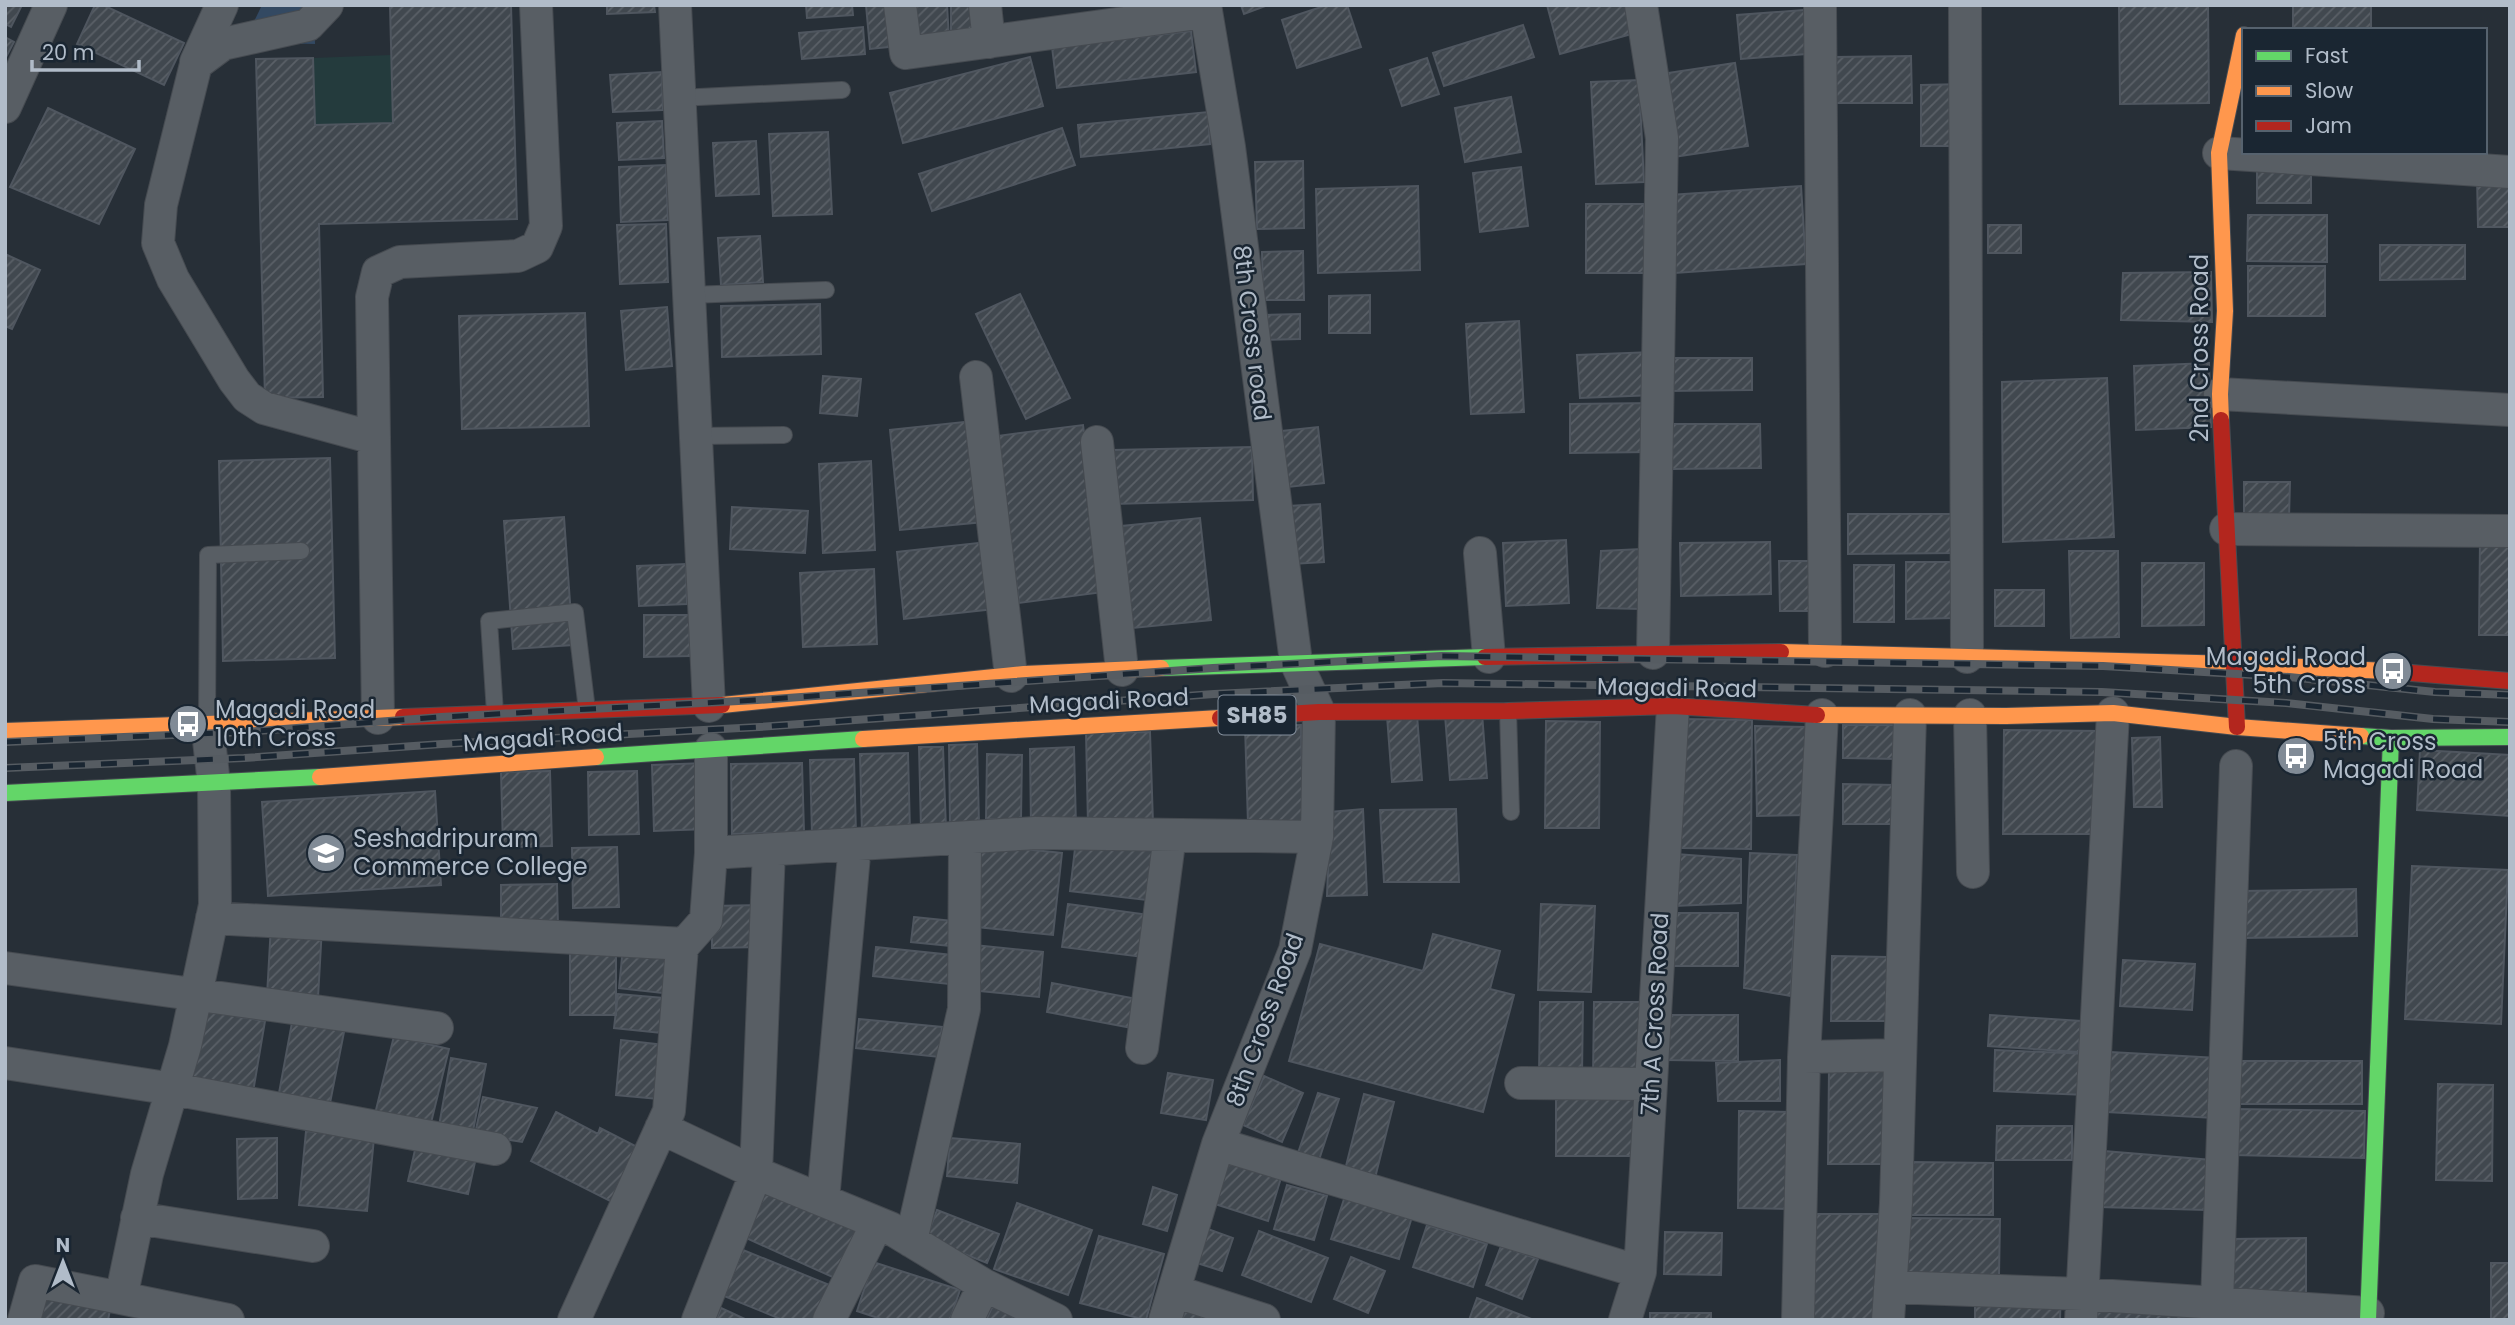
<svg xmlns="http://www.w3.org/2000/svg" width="2515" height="1325" viewBox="0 0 2515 1325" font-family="Poppins,sans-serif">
	<defs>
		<pattern id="building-hatch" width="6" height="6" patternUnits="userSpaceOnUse" patternTransform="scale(1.75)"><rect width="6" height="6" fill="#41484f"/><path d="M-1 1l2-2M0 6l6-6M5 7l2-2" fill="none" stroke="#5a6067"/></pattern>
	</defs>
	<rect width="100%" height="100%" fill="#272f37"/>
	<path fill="#243b3d" d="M391,55l2,68 -78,2 -2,-67z"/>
	<path fill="#334962" d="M262,5h52l1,39 -71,-2z"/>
	<path fill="url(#building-hatch)" stroke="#4f565f" stroke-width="2" d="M5,5h17l-11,22 -6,-3z
		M95,5h8l81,38 -20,42 -87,-41z
		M390,5h121l6,214 -198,5 4,173 -58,1 -9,-339 57,-1 2,67 78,-2z
		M607,5h47l1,7 -48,2z
		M806,5h46l1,10 -46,3z
		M866,5h29l3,41 -28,3z
		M908,5h39l2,34 -40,1z
		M951,5h24v26h-24z
		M1241,5h27l-24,9z
		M1327,5h20l14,42 -64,21 -15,-48z
		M1547,5h81l7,28 -75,21z
		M2119,5h89l1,98 -89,1z
		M2293,5h78v25h-78z
		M1816,9l3,44 -78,6 -4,-44z
		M1523,25l11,32 -90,29 -11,-33z
		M863,27l2,27 -63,5 -3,-26z
		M1191,31l5,41 -139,16 -5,-41z
		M5,37l9,5 -9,17z
		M1911,56l1,47h-78v-46z
		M1030,57l13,49 -140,37 -13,-50z
		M1427,58l12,36 -37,12 -12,-36z
		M1735,63l13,83 -75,11 -12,-83z
		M662,72l1,38 -50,2 -3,-37z
		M1639,80l5,102 -48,2 -5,-102z
		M1964,84v62h-43v-61z
		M1511,97l10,55 -56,10 -10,-54z
		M48,108l87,41 -36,75 -89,-37z
		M1208,112l2,32 -129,13 -3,-32z
		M662,121l2,37 -45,2 -2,-37z
		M1062,128l13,37 -143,46 -13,-37z
		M828,132l4,82 -59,2 -4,-82z
		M756,141l3,53 -43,2 -3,-53z
		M1303,161l1,67 -47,1 -2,-67z
		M2257,161h54v42h-54z
		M666,165l2,55 -47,2 -2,-55z
		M1521,167l7,59 -48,6 -7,-59z
		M2510,175v52h-32l-1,-51z
		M1418,186l2,84 -102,3 -2,-84z
		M1801,186l5,78 -131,9 -5,-78z
		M1586,204h58v69h-58z
		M2248,215h79v47l-80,-1z
		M666,224l2,58 -48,2 -3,-59z
		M1988,225h33v28h-33z
		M760,236l3,46 -42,3 -3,-47z
		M2380,245h85v34l-85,1z
		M1303,251l1,49h-41l-1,-48z
		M5,254l35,16 -28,59 -7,-3z
		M2248,266h77v50h-77z
		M2211,272l1,50 -91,-2 2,-47z
		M1020,294l50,104 -44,21 -50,-105z
		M1370,295v38h-41v-37z
		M820,304l1,50 -99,3 -1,-51z
		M667,307l5,59 -46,4 -5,-59z
		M585,313l4,113 -127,3 -3,-113z
		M1300,314v25l-37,1 -1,-25z
		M1519,321l5,91 -53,2 -5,-90z
		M1653,352l2,43 -75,3 -3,-43z
		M1668,358h84v32l-84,1z
		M2209,363l2,64 -75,3 -2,-64z
		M823,376l38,3 -4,37 -37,-3z
		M2107,378l7,159 -111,5 -1,-160z
		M1653,403l-3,49 -80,1v-49z
		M973,421l11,101 -84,8 -10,-100z
		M1672,424h88l1,44 -89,1z
		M1083,425l21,167 -85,11 -22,-167z
		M1318,427l6,56 -36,4 -6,-56z
		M1252,447l1,53 -139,4 -2,-54z
		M330,458l5,200 -112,3 -4,-200z
		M871,461l4,89 -52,3 -4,-89z
		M2244,482h46l-1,35h-45z
		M1320,504l4,58 -32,2 -3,-58z
		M732,507l76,4 -3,42 -75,-4z
		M1848,514h110v39l-110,1z
		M564,517l9,128 -60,4 -9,-128z
		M1200,518l11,102 -78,8 -11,-102z
		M2480,539h30v96h-31z
		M1566,540l3,63 -63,3 -3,-63z
		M987,542l7,67 -90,10 -7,-67z
		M1770,542l1,52 -90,2 -1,-53z
		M1641,549l2,60 -46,-1 4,-57z
		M2069,551h49l1,86 -48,1z
		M1779,561h39v50h-38z
		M1906,562h50v56l-50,1z
		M2142,563h62v62l-62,1z
		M686,564l1,40 -48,2 -2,-40z
		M1854,565h40v57h-40z
		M874,569l3,75 -74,3 -3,-74z
		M1995,590h49v36h-49z
		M644,615h45l1,41 -46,1z
		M1482,713l5,65 -37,2 -5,-65z
		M1417,715l5,65 -30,2 -5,-66z
		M1682,719l70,1 -1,129 -70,-1z
		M1546,721l54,1 -1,106h-54z
		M1301,725l2,98 -55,1 -3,-98z
		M1843,725h56l-1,34 -55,-1z
		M1755,726l53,1v88l-51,1z
		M2004,730l97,1 -1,103h-97z
		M1150,732l3,91 -65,2 -2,-92z
		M2160,737l2,70h-28l-2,-69z
		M977,744l2,79 -29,1 -1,-79z
		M919,747h24l3,82h-25z
		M1074,747l2,79 -45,1 -1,-78z
		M2420,750l90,5v61l-93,-6z
		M908,753l2,79 -48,1 -2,-79z
		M987,754l35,1 -1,65 -35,-1z
		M854,759l2,74 -44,1 -2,-74z
		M705,763l2,66 -53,2 -2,-66z
		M802,763l2,69 -72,2 -1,-70z
		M550,771l2,75 -49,1 -2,-75z
		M637,771l2,63 -50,1 -1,-63z
		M1843,784l52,1v39h-52z
		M435,791l6,94 -173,11 -6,-94z
		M1363,809l4,86 -40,1 3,-84z
		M1456,809l3,73h-75l-4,-72z
		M1076,840l85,10 -6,51 -85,-10z
		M975,844l87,9 -9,82 -86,-9z
		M617,847l2,60 -46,1 -1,-60z
		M1750,853l47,2 -6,141 -47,-8z
		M1676,854l65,5v44l-66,3z
		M2412,866l96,4 -7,154 -96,-5z
		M557,884l1,42 -57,2v-43z
		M2356,889l1,47 -114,2 -1,-47z
		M1068,904l89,12 -6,42 -89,-11z
		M1541,904l54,2 -4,86 -53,-2z
		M760,905v42l-48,1v-42z
		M1673,913h65v53h-65z
		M914,917l48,5 -2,25 -49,-5z
		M271,925l51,2 -4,71 -51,-2z
		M1433,934l67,17 -10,38 24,6 -31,117 -194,-51 31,-117 103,27z
		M974,945l69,7 -4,45 -69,-7z
		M623,947l52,5 -4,42 -52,-6z
		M876,947l76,8 -3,29 -76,-8z
		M570,950h46v65h-46z
		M1832,956l56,1v64h-57z
		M2123,960l72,4 -3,46 -72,-4z
		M1052,983l85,16 -5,29 -85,-16z
		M618,994l57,5 -4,35 -57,-6z
		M1540,1002h43l-1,74 -43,-1z
		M1594,1002h52v75h-53z
		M199,1010l66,11 -13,77 -66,-11z
		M1665,1015h73v46l-73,-1z
		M1990,1015l91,6 -2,31 -91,-6z
		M293,1017l52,10 -15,76 -51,-10z
		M859,1019l83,8 -3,30 -83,-9z
		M394,1036l55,13 -19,78 -55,-13z
		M621,1040l43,5 -6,54 -42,-4z
		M1995,1050l93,4 -2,41 -92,-4z
		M2110,1052l108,6 -4,60 -107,-6z
		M451,1058l35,6 -13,67 -34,-5z
		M1780,1060v41h-62l-2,-38z
		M2234,1061h128v43h-128z
		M1829,1068l61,1v95h-62z
		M1168,1073l45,7 -7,40 -45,-7z
		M1264,1076l39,17 -21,49 -39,-17z
		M2438,1084l55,1 -1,96 -56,-1z
		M1556,1089h85l-1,67h-84z
		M1318,1093l21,6 -22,67 -21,-7z
		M1364,1094l30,8 -19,76 -30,-8z
		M483,1097l54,11 -15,34 -47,-8z
		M2234,1109l131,2 -1,47 -131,-3z
		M1739,1111l55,1v97l-56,-1z
		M556,1112l42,22 2,-6 45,23 -27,54 -87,-44z
		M1997,1126h75v34h-76z
		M306,1131l68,7 -7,73 -68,-6z
		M277,1138v60l-39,1 -1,-60z
		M950,1138l70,6 -3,39 -70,-7z
		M417,1141l60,12 -9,41 -60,-13z
		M2104,1151l108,9 -6,50 -107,-3z
		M1226,1161l55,17 -13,43 -56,-18z
		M1911,1162l82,1v52h-82z
		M769,1181l93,42 -25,56 -93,-42z
		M1287,1185l40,11 -13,44 -40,-11z
		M1153,1187l24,8 -10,36 -24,-7z
		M1345,1196l67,21 -13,42 -68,-20z
		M1017,1203l75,27 -24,65 -74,-26z
		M937,1210l62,24 -12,29 -61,-24z
		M1806,1214h76v106h-76z
		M1907,1218l93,1 -1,56h-92z
		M1427,1225l60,19 -14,43 -60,-20z
		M1205,1228l28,10 -11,33 -28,-9z
		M1259,1231l69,27 -17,44 -69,-27z
		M1665,1232l57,1 -1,42 -57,-1z
		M1099,1236l65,18 -18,66 -66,-17z
		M2306,1238v62h-74v-61z
		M1501,1246l37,13 -16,40 -36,-14z
		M743,1250l89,36 -14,34h-35l-59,-24z
		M1351,1257l34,14 -17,42 -34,-14z
		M873,1262l87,28 -10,30h-66l-27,-9z
		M2491,1263h19v57h-19z
		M1975,1284l86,1 -1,35h-85z
		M36,1287l76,13 -4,20h-78z
		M1477,1298l57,22h-65z
		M996,1299l42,21h-52z
		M1187,1306l39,14h-44z
		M2093,1307l93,10v3h-94z
		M721,1308l26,12h-31z
		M1650,1313h61v7h-61z"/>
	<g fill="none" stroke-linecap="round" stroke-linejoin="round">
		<defs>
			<path id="lane" d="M679,98l163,-8
				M689,295l137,-5
				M696,436l88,-1
				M1508,711l3,101
				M495,713l-6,-92 86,-9 12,98
				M207,723l1,-168 93,-4"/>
			<path id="street" d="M327,5l-19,20 -85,19 -27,20 -35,141 -3,38 15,36 61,101 13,17 17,11 110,30
				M675,5l34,701
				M900,5l6,48 299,-41
				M985,5l4,37
				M1641,5l21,133 -9,515
				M1820,5l5,646
				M1965,5l2,652
				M196,62l26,-57
				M5,107l46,-102
				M2219,153l291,19
				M976,377l35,299
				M2220,394l290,16
				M1097,442l25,228
				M2226,529l284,2
				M1480,553l9,104
				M1822,715l-18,342 96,-2
				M1970,715l3,157
				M378,718l-6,-421 6,-25 22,-10 118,-6 19,-9 9,-21 -10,-221
				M711,853l325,-20 281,4
				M212,918l473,26
				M5,968l432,60
				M1142,1048l28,-213
				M5,1063l168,26 322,60
				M1521,1083l130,1
				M661,1128l95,45 134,55 94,57
				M1218,1144l422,128
				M823,1200l32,-356
				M137,1218l176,28
				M911,1241l53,-232 1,-171
				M1890,1287l192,7 286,19
				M1174,1291l90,29
				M121,1298l107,22
				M2217,1303l19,-537
				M24,1320l11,-39 86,17 26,-124 38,-128 30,-141 -1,-121 -7,-61
				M574,1320l95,-209 13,-164 24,-27 5,-67v-104
				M698,1320l58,-147 13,-323
				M829,1320l48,-96
				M967,1320l17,-35 72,35
				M1165,1320l53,-176 77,-194 22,-113 2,-125 -23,-50 -67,-515 -24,-142
				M1625,1320l15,-48 33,-566
				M1798,1320l6,-263
				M1888,1320l8,-117 14,-488
				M2081,1320l32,-607"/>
			<path id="fast" d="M1161,668l324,-11
				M2361,736l30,2 119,-1
				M596,757l267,-18
				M5,793l315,-16
				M2368,1320l23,-582"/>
			<path id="slow" d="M2221,420l-1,-26 5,-83 -6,-158 25,-118
				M1781,652l454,12 152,7
				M722,705l302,-31 137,-6
				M1817,715l189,1 107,-3 124,14 124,9
				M5,731l398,-14
				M863,739l357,-21
				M320,777l276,-20"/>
			<path id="jam" d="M2221,420l16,307
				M1485,657l296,-5
				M2387,671l123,10
				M403,717l319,-12
				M1220,718l99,-6 189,-1 165,-5 144,9"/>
		</defs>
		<use href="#lane" stroke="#464b51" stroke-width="18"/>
		<use href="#street" stroke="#464b51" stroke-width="34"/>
		<use href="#fast" stroke="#464b51" stroke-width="18"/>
		<use href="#slow" stroke="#464b51" stroke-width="18"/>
		<use href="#jam" stroke="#464b51" stroke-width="18"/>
		<use href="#lane" stroke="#585e64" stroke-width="16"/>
		<use href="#street" stroke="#585e64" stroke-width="32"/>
		<use href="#fast" stroke="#63d668" stroke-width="16"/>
		<use href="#slow" stroke="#ff974d" stroke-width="16"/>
		<use href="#jam" stroke="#b3261e" stroke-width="16"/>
		<defs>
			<path id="rail" d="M5,742l238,-10 198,-15 316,-17 456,-32 229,-12 661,10 186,11 146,15 75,3
				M5,768l239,-10 198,-14 317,-17 455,-33 229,-11 659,9 184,11 147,16 77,3"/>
		</defs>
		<use href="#rail" stroke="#565c62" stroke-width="8"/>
		<use href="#rail" stroke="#1a2632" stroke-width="5" stroke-dasharray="16" stroke-linecap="butt"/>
	</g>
	<defs>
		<symbol id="bus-disc" viewBox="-11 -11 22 22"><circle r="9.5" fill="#818b96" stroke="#1a2632"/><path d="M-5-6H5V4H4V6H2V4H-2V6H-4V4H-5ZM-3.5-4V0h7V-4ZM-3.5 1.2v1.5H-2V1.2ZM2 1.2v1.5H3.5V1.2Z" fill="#fff"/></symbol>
		<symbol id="university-disc" viewBox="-11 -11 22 22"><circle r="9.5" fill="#818b96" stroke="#1a2632"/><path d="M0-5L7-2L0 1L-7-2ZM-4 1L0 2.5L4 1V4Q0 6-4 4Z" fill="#fff"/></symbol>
	</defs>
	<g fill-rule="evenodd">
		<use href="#bus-disc" x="2371" y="649" width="44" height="44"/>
		<use href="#bus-disc" x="166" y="702" width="44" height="44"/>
		<use href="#bus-disc" x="2274" y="734" width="44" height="44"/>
		<use href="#university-disc" x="304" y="831" width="44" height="44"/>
	</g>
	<g text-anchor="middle" stroke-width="5" stroke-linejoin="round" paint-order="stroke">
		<rect fill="#1a2632" stroke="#848f9c" stroke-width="2" x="1218.5" y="695.5" width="77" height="39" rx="5"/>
		<g font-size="23" font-weight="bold" fill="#b1bcc9">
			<text x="1257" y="723">SH85</text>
		</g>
		<g font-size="24" fill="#b1bcc9" stroke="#1a2632">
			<text transform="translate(1252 333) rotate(83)" y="8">8th Cross road</text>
			<text transform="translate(2200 348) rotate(-90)" y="8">2nd Cross Road</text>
			<text transform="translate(1677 688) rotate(1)" y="8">Magadi Road</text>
			<text transform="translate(1109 701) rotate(-3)" y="8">Magadi Road</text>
			<text transform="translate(543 738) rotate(-4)" y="8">Magadi Road</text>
			<text transform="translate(1655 1014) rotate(-87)" y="8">7th A Cross Road</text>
			<text transform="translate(1265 1020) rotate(-70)" y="8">8th Cross Road</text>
		</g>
		<g font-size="24" fill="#b1bcc9" stroke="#1a2632" text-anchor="start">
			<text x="2366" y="665" text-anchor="end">Magadi Road<tspan x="2366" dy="28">5th Cross</tspan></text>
			<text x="215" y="718">Magadi Road<tspan x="215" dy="28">10th Cross</tspan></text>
			<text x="2323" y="750">5th Cross<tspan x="2323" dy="28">Magadi Road</tspan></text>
			<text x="353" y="847">Seshadripuram<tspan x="353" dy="28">Commerce College</tspan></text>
		</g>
	</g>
	<rect width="2515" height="1325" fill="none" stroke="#b1bcc9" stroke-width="14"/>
	<rect x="2242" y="28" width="245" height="126" fill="#1a2632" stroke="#56626e" stroke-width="2"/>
	<rect x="2256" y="51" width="35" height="10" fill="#63d668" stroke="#56626e" stroke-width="2"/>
	<text x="2305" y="63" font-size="21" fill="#b1bcc9">Fast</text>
	<rect x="2256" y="86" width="35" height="10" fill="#ff974d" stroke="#56626e" stroke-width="2"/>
	<text x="2305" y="98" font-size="21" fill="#b1bcc9">Slow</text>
	<rect x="2256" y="121" width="35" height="10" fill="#b3261e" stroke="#56626e" stroke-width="2"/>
	<text x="2305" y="133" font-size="21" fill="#b1bcc9">Jam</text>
	<g transform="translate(63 1262)" stroke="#1a2632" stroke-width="5" paint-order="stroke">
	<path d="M0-5L12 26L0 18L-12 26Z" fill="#b1bcc9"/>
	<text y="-10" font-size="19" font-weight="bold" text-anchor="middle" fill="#b1bcc9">N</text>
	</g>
	<path d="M32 60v10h107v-10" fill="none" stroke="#b1bcc9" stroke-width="3.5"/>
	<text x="42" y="60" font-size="21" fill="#b1bcc9" stroke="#1a2632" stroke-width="5" paint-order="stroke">20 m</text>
</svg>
